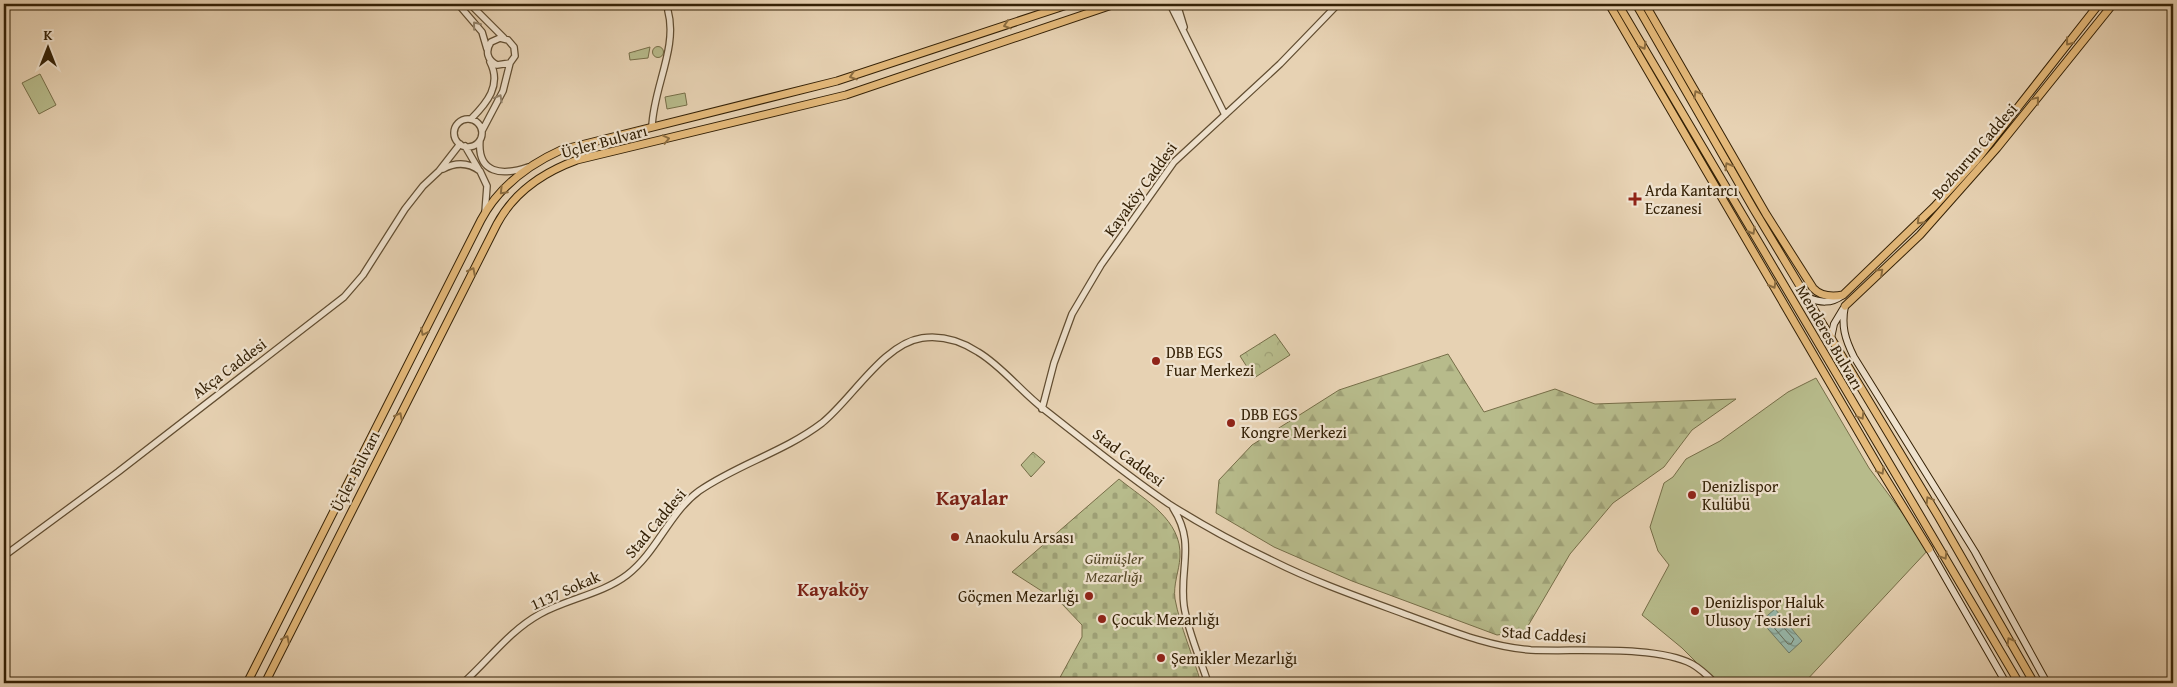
<svg xmlns="http://www.w3.org/2000/svg" width="2177" height="687" viewBox="0 0 2177 687" font-family="'Gentium Book Plus',serif">
	<defs>
		<pattern id="forest-firs" width="22" height="20" patternUnits="userSpaceOnUse" patternTransform="scale(1.25)"><rect width="22" height="20" fill="#b7bb8b"/><path d="M5 1l3.5 6h-7zM16 11l3.5 6h-7z" fill="#9ea076"/></pattern>
		<pattern id="cemetery-stones" width="16" height="16" patternUnits="userSpaceOnUse" patternTransform="scale(1.25)"><rect width="16" height="16" fill="#b7bb8b"/><path d="M2 7V4a2 2 0 0 1 4 0v3zM10 15v-3a2 2 0 0 1 4 0v3z" fill="#9ea076"/></pattern>
		<pattern id="park-crowns" width="20" height="18" patternUnits="userSpaceOnUse" patternTransform="scale(1.25)"><rect width="20" height="18" fill="#b7bb8b"/><path d="M2 6a3 3 0 1 1 6 0M12 15a3 3 0 1 1 6 0" fill="none" stroke="#9ea076"/></pattern>
		<pattern id="water-waves" width="16" height="10" patternUnits="userSpaceOnUse" patternTransform="scale(1.25)"><rect width="16" height="10" fill="#97b8ab"/><path d="M0 5q4-4 8 0t8 0" fill="none" stroke="#7c9589"/></pattern>
	</defs>
	<rect width="100%" height="100%" fill="#e7d2b3"/>
	<filter id="stains"><feTurbulence type="fractalNoise" baseFrequency=".004" numOctaves="4"/><feColorMatrix values="0 0 0 0 .2 0 0 0 0 .09 0 0 0 0 .02 0 0 0 .5 -.17"/></filter>
	<radialGradient id="worn" r=".72"><stop offset=".6" stop-color="#630" stop-opacity="0"/><stop offset="1" stop-color="#630" stop-opacity=".3"/></radialGradient>
	<path fill="url(#forest-firs)" stroke="#766e48" d="M1448,354l36,58 71,-23 40,15 141,-5 -44,31 -28,37 -51,36 -43,51 -45,77 -28,4 -145,-54 -78,-34 -58,-34 3,-33 33,-35 87,-55z"/>
	<path fill="url(#cemetery-stones)" stroke="#766e48" d="M1119,479c26,21 63,41 61,78 -1,15 -7,27 -5,42 5,27 18,57 26,84h-144l25,-46v-12l-20,-21 -50,-32z"/>
	<path fill="url(#park-crowns)" stroke="#766e48" d="M650,47l-2,11 -18,2 -1,-7z
		M1275,334l15,21 -36,23 -14,-22z
		M1033,452l12,10 -14,15 -10,-12z"/>
	<path fill="#b7bb8b" stroke="#766e48" d="M652.5 52a5.5 5.5 0 1 1 11 0a5.5 5.5 0 1 1-11 0Z
		M40,74l16,31 -17,9 -17,-31z
		M685,93l2,12 -20,4 -2,-12z
		M1816,378l53,90 60,81 -125,134h-87l-35,-35 -40,-33 27,-50 -11,-14 -8,-24 14,-44 9,-6 13,-18 34,-18 68,-49z"/>
	<path fill="url(#water-waves)" stroke="#6f7c69" d="M1775,609l27,32 -13,12 -28,-32z"/>
	<g fill="none" stroke-linecap="round" stroke-linejoin="round">
		<path stroke="#666c58" stroke-width="1" d="M1774,617l20,22 -3,5h-3l-18,-21z"/>
		<defs>
			<path id="tertiary" d="M458,4l24,28 5,17
				M470,4l34,34
				M1170,4l55,111
				M1177,4l7,23
				M471,119c16,-16 31,-34 19,-57
				M454 133a14 14 0 1 1 28 0a14 14 0 1 1-28 0Z
				M652,127c1,-38 26,-80 16,-116
				M482,131l21,-40 7,-28 5,-7 -1,-9 -6,-7 -8,-2 -9,4c-6,9 -4,18 6,23l13,-2
				M480,140c-3,34 22,36 48,27
				M465,146l14,24
				M443,169c13,-7 25,-7 37,2l7,15 -2,26
				M1042,409l12,-46 18,-49 29,-49 73,-103 106,-98 58,-60
				M1173,508c23,36 6,60 11,98 4,26 16,52 24,77
				M4,556l114,-84 226,-175 19,-22 42,-66 18,-23 16,-15 21,-27
				M463,683c25,-22 46,-52 77,-69 27,-15 62,-20 87,-39 30,-23 42,-62 72,-84 39,-27 85,-39 123,-68 30,-24 61,-79 100,-85 21,-3 39,3 56,14 25,15 43,40 67,58 41,32 81,65 124,94 33,21 68,40 104,57 44,22 91,38 137,55 39,14 79,31 121,34 43,2 125,-5 161,14 9,5 16,12 23,19"/>
			<path id="secondary" d="M1807,297c13,6 24,7 36,-2
				M1845,306c-4,20 0,33 9,51l121,195 72,131
				M1831,338l3,-14 9,-15
				M1929,549l77,134"/>
			<path id="primary" d="M1609,4l271,465 49,80
				M1618,4l401,679
				M1636,4l117,204 185,308 96,167
				M1645,4l121,210 47,74c8,9 19,9 30,7l91,-88 41,-45 124,-158
				M1845,306l75,-71 77,-87 116,-144
				M247,683l234,-463c17,-32 47,-55 80,-70l276,-69 233,-77
				M265,683l232,-459c17,-32 47,-52 80,-64l269,-65 269,-91"/>
		</defs>
		<use href="#tertiary" stroke="#614d31" stroke-width="8"/>
		<use href="#secondary" stroke="#342106" stroke-width="8"/>
		<use href="#primary" stroke="#342106" stroke-width="9"/>
		<use href="#tertiary" stroke="#efe2ce" stroke-width="5.5"/>
		<use href="#secondary" stroke="#efe2ce" stroke-width="6"/>
		<use href="#primary" stroke="#e4b97a" stroke-width="7"/>
	</g>
	<defs><path id="oneway-chevron" d="M-2-3.5L2.5 0L-2 3.5" fill="none" stroke-width="1.6" stroke-linecap="round" stroke-linejoin="round" transform="scale(1.25)"/></defs>
	<g stroke="#92826a">
		<use href="#oneway-chevron" transform="translate(476 25) rotate(-129)"/>
		<use href="#oneway-chevron" transform="translate(499 98) rotate(-61)"/>
	</g>
	<g stroke="#8c6d40">
		<use href="#oneway-chevron" transform="translate(1007 25) rotate(162)"/>
		<use href="#oneway-chevron" transform="translate(2069 42) rotate(128)"/>
		<use href="#oneway-chevron" transform="translate(1643 46) rotate(60)"/>
		<use href="#oneway-chevron" transform="translate(853 76) rotate(162)"/>
		<use href="#oneway-chevron" transform="translate(1697 94) rotate(-120)"/>
		<use href="#oneway-chevron" transform="translate(2036 100) rotate(-51)"/>
		<use href="#oneway-chevron" transform="translate(666 139) rotate(-13)"/>
		<use href="#oneway-chevron" transform="translate(1728 166) rotate(-120)"/>
		<use href="#oneway-chevron" transform="translate(503 191) rotate(134)"/>
		<use href="#oneway-chevron" transform="translate(1920 221) rotate(135)"/>
		<use href="#oneway-chevron" transform="translate(1752 231) rotate(60)"/>
		<use href="#oneway-chevron" transform="translate(472 271) rotate(-63)"/>
		<use href="#oneway-chevron" transform="translate(1880 272) rotate(-43)"/>
		<use href="#oneway-chevron" transform="translate(1773 285) rotate(60)"/>
		<use href="#oneway-chevron" transform="translate(424 332) rotate(117)"/>
		<use href="#oneway-chevron" transform="translate(399 416) rotate(-63)"/>
		<use href="#oneway-chevron" transform="translate(1861 416) rotate(59)"/>
		<use href="#oneway-chevron" transform="translate(1881 471) rotate(59)"/>
		<use href="#oneway-chevron" transform="translate(1929 500) rotate(-121)"/>
		<use href="#oneway-chevron" transform="translate(1944 556) rotate(59)"/>
		<use href="#oneway-chevron" transform="translate(286 639) rotate(-64)"/>
		<use href="#oneway-chevron" transform="translate(2010 641) rotate(-120)"/>
	</g>
	<g fill="#8f2418" stroke="#efe2ce" stroke-width="2">
		<path d="M1632.5 191.5h5v5h5v5h-5v5h-5v-5h-5v-5h5z"/>
		<circle cx="1156" cy="361" r="5"/>
		<circle cx="1231" cy="423" r="5"/>
		<circle cx="1692" cy="495" r="5"/>
		<circle cx="955" cy="537" r="5"/>
		<circle cx="1089" cy="596" r="5"/>
		<circle cx="1695" cy="611" r="5"/>
		<circle cx="1102" cy="619" r="5"/>
		<circle cx="1161" cy="658" r="5"/>
	</g>
	<g text-anchor="middle" stroke-width="4.5" stroke-linejoin="round" paint-order="stroke">
		<g font-size="16" fill="#342106" stroke="#efe2ce">
			<text transform="translate(604 141) rotate(-15)" y="6">Üçler Bulvarı</text>
			<text transform="translate(1974 151) rotate(-49)" y="6">Bozburun Caddesi</text>
			<text transform="translate(1140 189) rotate(-54)" y="6">Kayaköy Caddesi</text>
			<text transform="translate(1830 337) rotate(60)" y="6">Menderes Bulvarı</text>
			<text transform="translate(229 368) rotate(-37)" y="6">Akça Caddesi</text>
			<text transform="translate(1129 457) rotate(37)" y="6">Stad Caddesi</text>
			<text transform="translate(355 471) rotate(-63)" y="6">Üçler Bulvarı</text>
			<text transform="translate(655 523) rotate(-50)" y="6">Stad Caddesi</text>
			<text transform="translate(565 590) rotate(-24)" y="6">1137 Sokak</text>
			<text transform="translate(1544 634) rotate(4)" y="6">Stad Caddesi</text>
		</g>
		<g font-size="16" fill="#342106" stroke="#efe2ce" text-anchor="start">
			<text x="1645" y="196">Arda Kantarcı<tspan x="1645" dy="18">Eczanesi</tspan></text>
			<text x="1166" y="358">DBB EGS<tspan x="1166" dy="18">Fuar Merkezi</tspan></text>
			<text x="1241" y="420">DBB EGS<tspan x="1241" dy="18">Kongre Merkezi</tspan></text>
			<text x="1702" y="492">Denizlispor<tspan x="1702" dy="18">Kulübü</tspan></text>
			<text x="965" y="543">Anaokulu Arsası</text>
			<text x="1079" y="602" text-anchor="end">Göçmen Mezarlığı</text>
			<text x="1705" y="608">Denizlispor Haluk<tspan x="1705" dy="18">Ulusoy Tesisleri</tspan></text>
			<text x="1112" y="625">Çocuk Mezarlığı</text>
			<text x="1171" y="664">Şemikler Mezarlığı</text>
		</g>
		<g font-size="16" font-style="italic" fill="#554827" stroke="#efe2ce">
			<text x="1114" y="564">Gümüşler<tspan x="1114" dy="18">Mezarlığı</tspan></text>
		</g>
		<g font-size="19" font-weight="bold" fill="#7a1f14" stroke="#efe2ce">
			<text x="833" y="596">Kayaköy</text>
		</g>
		<g font-size="21" font-weight="bold" fill="#7a1f14" stroke="#efe2ce">
			<text x="972" y="505">Kayalar</text>
		</g>
	</g>
	<rect width="2177" height="687" fill="none" stroke="#e7d2b3" stroke-width="20"/>
	<rect x="5" y="5" width="2167" height="677" fill="none" stroke="#342106" stroke-width="2.5"/>
	<rect x="10" y="10" width="2157" height="667" fill="none" stroke="#342106"/>
	<g transform="translate(48 48)" stroke="#efe2ce" stroke-width="4" paint-order="stroke">
	<path d="M0-4L9 19L0 12L-9 19Z" fill="#342106"/>
	<text y="-8" font-size="14" font-weight="bold" text-anchor="middle" fill="#342106">K</text>
	</g>
	<rect width="100%" height="100%" filter="url(#stains)"/>
	<rect width="100%" height="100%" fill="url(#worn)"/>
</svg>
